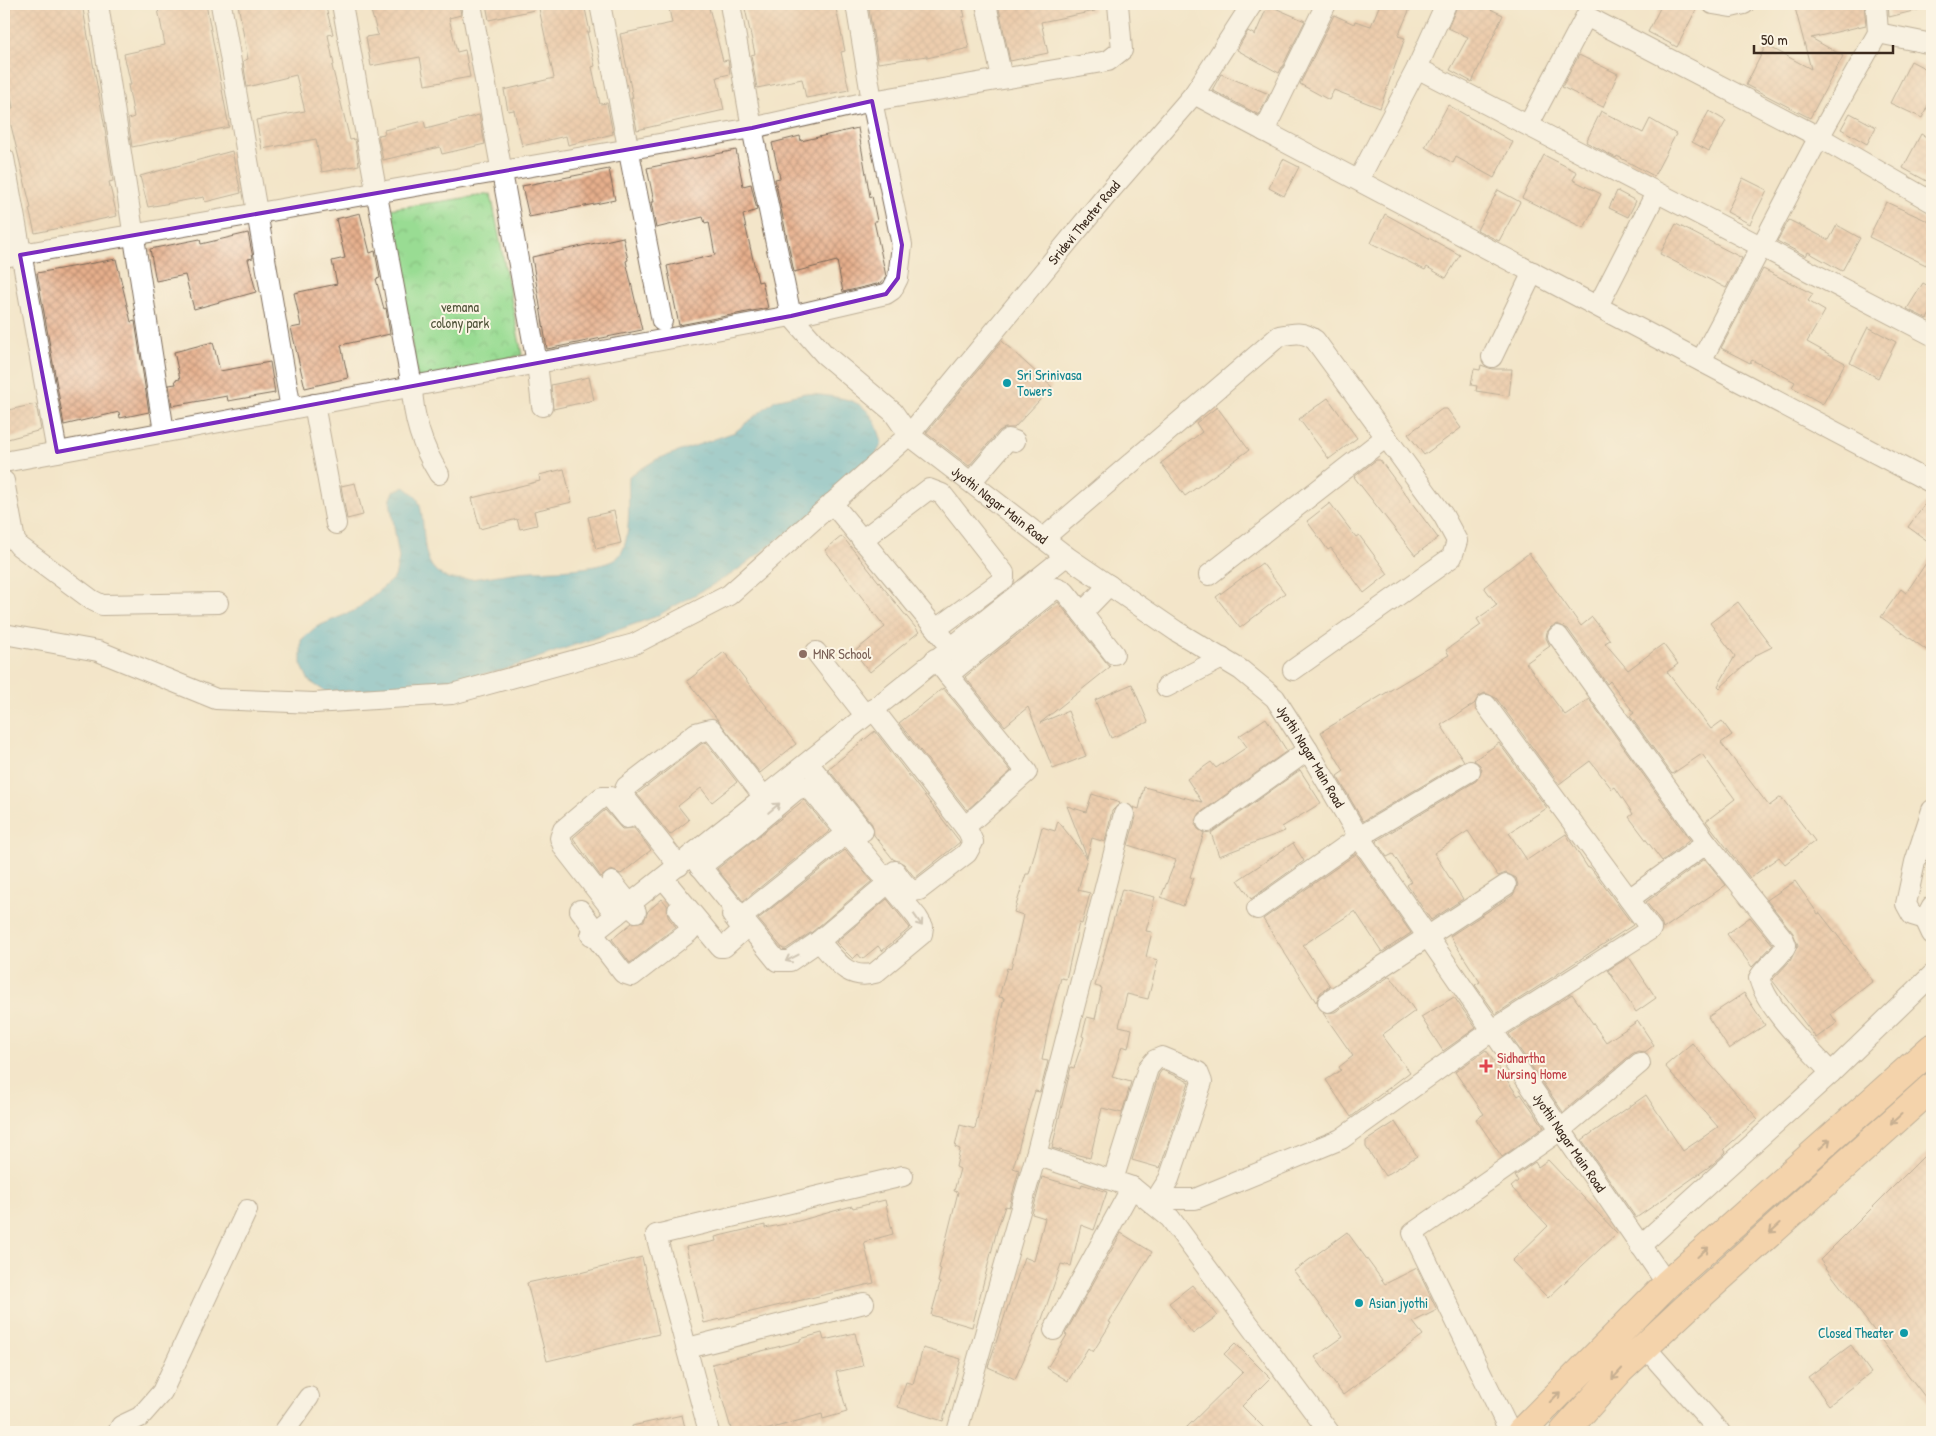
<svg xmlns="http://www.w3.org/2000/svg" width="1936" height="1436" viewBox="0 0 1936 1436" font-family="'Patrick Hand',sans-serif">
	<defs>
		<pattern id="park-crowns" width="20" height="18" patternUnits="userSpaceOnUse" patternTransform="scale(1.25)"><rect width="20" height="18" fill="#99dc93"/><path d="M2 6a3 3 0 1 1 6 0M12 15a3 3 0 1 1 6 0" fill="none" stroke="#85bd7e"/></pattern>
		<pattern id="water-ripples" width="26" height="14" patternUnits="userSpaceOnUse" patternTransform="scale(1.25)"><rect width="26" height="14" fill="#4cb0cb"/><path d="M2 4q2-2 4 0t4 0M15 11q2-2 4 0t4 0" fill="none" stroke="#408fa4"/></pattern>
		<pattern id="building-cross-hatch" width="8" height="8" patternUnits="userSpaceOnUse" patternTransform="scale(1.25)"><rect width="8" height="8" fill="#e6af8c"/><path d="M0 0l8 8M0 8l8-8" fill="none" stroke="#bc8f72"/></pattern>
	</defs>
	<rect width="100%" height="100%" fill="#fcf5e5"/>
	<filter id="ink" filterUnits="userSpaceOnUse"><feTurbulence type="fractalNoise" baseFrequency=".02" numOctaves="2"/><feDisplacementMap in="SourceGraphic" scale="10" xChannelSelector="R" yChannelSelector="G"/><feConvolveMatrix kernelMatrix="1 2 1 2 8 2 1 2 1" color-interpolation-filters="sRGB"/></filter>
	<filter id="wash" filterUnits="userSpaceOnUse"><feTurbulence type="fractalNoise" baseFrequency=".0096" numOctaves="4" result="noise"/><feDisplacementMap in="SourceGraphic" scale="20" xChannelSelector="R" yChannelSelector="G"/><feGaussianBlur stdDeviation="1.12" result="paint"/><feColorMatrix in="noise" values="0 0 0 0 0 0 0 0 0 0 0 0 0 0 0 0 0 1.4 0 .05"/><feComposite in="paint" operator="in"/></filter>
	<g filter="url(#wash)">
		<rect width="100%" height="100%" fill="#f3e5c9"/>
		<path fill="url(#park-crowns)" stroke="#6a8358" d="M491,194l31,161 -104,27 -29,-173z"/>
		<path fill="url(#water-ripples)" stroke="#446d74" d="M805,393c41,6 66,2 77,50l-11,21 -72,60 -67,50 -77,43 -152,53 -34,7 -87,12 -56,3 -17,-11 -8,-17v-24l15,-13 40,-17 39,-33 4,-19 -9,-57 4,-10 11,-4c4,4 11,8 13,13 9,21 1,53 17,70 4,4 12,9 17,9 26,2 53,-7 80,-8 18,-1 73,-1 86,-14 15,-15 9,-58 11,-81l28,-17 78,-27 40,-32z"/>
		<g id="blocks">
			<path fill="url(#building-cross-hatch)" d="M4,4h78l22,119 9,58 -4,1 8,34 -82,17 -6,-24 2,-1 -24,-99 6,-1 -9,-46z
				M157,4h49l23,123 -97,20 -4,-28 6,-2 -6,-32h3l-7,-31 41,-9z
				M238,4h87l8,30 -5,1 6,30 -2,1 18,74 5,-1 4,26 -37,7 -6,-33 -54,10 -6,-29 49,-9 -9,-36 -49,12 -4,-26 5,-2z
				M369,4h90l2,11 -12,3 8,34 8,-2 5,27 -45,8 -5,-28 -49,9 -5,-29 12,-2z
				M486,4h48v6l-45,10z
				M538,4h46l6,28h-3l8,34 -3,1 8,37 7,-1 6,31 -45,11 -2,-9 -44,10 -8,-36 -6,1 -4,-21 50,-12z
				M668,4h40l15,57 5,-1 2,14 -13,3 7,33 -87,20 -6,-32h2l-13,-64 52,-11z
				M744,4h91l10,47 -4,1 8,38 -43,8 -4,-19 -45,9 -6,-33 4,-1z
				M868,4h94l3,13h-3l7,31 -42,10v-2l-49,7z
				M998,4h96l1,7 -54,11 7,31 -38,8z
				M1380,4h32l-14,32 7,2 -25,70 -46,-18 -5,10 -29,-16 34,-69 20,9 1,-3 16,5z
				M1458,4h22l23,11 -31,67 -22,-12 18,-33 -20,-9z
				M1662,4h37l-22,43 -29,-15z
				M1794,4h70l2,21 -55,13 32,18 -33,62 -64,-33 20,-40 45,24z
				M1888,4h32l1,5 -32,8z
				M1268,5l37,16 -26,52 -42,-23 11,-19 7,4z
				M1579,55l39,19 -15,33 -41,-20z
				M1911,61l21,11v25l-10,21 -32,-15z
				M1221,74l48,20 -10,21 -47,-25z
				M1448,105l65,37 -19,36 -38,-21 -3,6 -28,-16z
				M1601,111l42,22 7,-14 26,15 -22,42 -37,-20 -1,2 -30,-16z
				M1709,111l17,10 -17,30 -17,-9z
				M1850,113l26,14 -9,17 -26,-15z
				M479,115l6,29 -43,10 -2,-7 -57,13 -5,-25 7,-1 -1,-4 40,-9 2,8z
				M858,128l12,69 2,-1 5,25h-3l12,55 -5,7 -38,9 -6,-31 -43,11 -19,-93 5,-1 -8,-35 28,-7 1,5z
				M1921,134l11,6v44l-29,-16z
				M736,150l7,36 8,-2 6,26 -14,5 15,67 4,-1 6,27 -89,17 -12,-59 48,-11 -6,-33 -4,1 -2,-6 -47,11 -5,-26h3l-7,-34z
				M232,151l9,42 -36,9 -1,-5 -56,10 -8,-31z
				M1544,155l33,17 -4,8 28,14 -17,34 -62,-30z
				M1283,159l16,8 -15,29 -15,-8z
				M609,169l6,31 -86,17 -7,-31z
				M1743,178l24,12 -17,34 -23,-12z
				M1498,190l22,12 -21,39 -22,-11z
				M1617,191l19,10 -8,16 -19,-9z
				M1886,202l46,21v30l-6,12 -57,-28z
				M360,213l10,40 5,-2 5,27 -4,1 8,30 2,-1 4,26 -49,11 7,33 -43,10 -14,-60 10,-2 -7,-33 43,-9 -5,-23 13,-3 -9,-39z
				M1385,214l75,41 -14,23 -19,-11 -2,3 -54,-27z
				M1789,220l40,20 8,-15 23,13 -18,33 -34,-19 -2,4 -29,-15z
				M1676,224l66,34 -16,30 -66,-34z
				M248,233l5,25 -5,1 8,33 -62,17 -9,-34 -29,6 -6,-32 50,-10 1,5z
				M623,237l5,23 -2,1 16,69 -95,19 -15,-92z
				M116,259l15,63 4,-1 14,91 -29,6 -1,-6 -55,13 -27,-152z
				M1763,269l50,25 -5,7 17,10 -18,31 38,21 -22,41 -31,-17 3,-5 -43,-22 -2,3 -29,-15z
				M1923,283l9,5v22l-5,9 -20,-10z
				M1868,327l28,15 -18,36 -28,-15z
				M1002,341l50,46 -38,41h-9l-6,3 -30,35 -43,-33z
				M213,342l7,29 50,-9 5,31 -47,8 -1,-5 -55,10 -3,-21 7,-1 -1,-4 5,-1 -6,-27z
				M1481,365l11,4h20l-3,27 -33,-5 1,-5 -6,-1 3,-16 6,1z
				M589,377l5,23 -41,9 -2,-24z
				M1328,398l29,40 -28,21 -30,-40z
				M36,404l5,26 -37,10v-29z
				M1217,407l32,43 -64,46 -24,-33 41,-31 -6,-9z
				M1442,409h5l14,19 -37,27 -16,-21z
				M1376,460h4l58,78 -23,17 -61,-78z
				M564,469l8,33 -38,9 3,14 -17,4 -3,-10 -37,10 -8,-31 68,-17 -1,-6z
				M355,483l8,32 -16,4 -6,-33z
				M1931,495h1v49l-24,-17z
				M1330,503l26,34 3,-2 29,39 -24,19 -33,-45 -3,2 -21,-29z
				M614,511l7,32 -25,6 -8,-32z
				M842,536l77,96 -49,40 -16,-20 31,-25 -60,-77z
				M1529,553l52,73 11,-9 18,23 -5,3 23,27 35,-26 15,20 -11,8 44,57 11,-8 10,14 -11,8 48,63 12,-9 34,44 -30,23 -6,-7 -29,21 -44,-57 29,-22 -33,-45 -30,20 -42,-58 4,-3 -24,-32 -3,3 -39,-55 -11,-5 -6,3 -4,5 -1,6 4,8 -24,17 39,52 24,-16 101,141 -28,21 -33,-44 4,-3 -18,-27 -3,2 -22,-28 -31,23 -63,-86 -11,-5 -6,3 -5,8 -33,21 23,36 -101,60 -26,-45 7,-5 -23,-39 128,-77 -3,-5 35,-25 -4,-6 20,-14 -13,-18z
				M1932,554v100l-51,-37 20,-28 5,4z
				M1262,563l23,30 -45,35 -24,-31z
				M1058,602l52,65 -70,56 28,-12 18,45 -33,13 -25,-62 -23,19 -40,-49z
				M1738,602l34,45 -16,8 -36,33 -2,-2 17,-30 -25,-33z
				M724,652l72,92 -36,29 -73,-92z
				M1132,684l16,38 -37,16 -16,-38z
				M943,688l68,83 -44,39 -68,-87z
				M1266,718l21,33 -87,62 -5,11 3,5 6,4 -14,44 4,1 -11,28 -22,-9 15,-37 -48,-15 8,-28 -3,-10 6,2 5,-22 58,15 -15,-23 24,-17 5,6 31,-21 -8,-11z
				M875,731l85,111 -45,36 -11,-14 -11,-5 -19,-24 -2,-11 -44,-55z
				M706,742l31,40 -25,20 -11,-14 -23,18 11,14 -19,15 -33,-41 64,-50z
				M1499,743l48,65 -38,25 18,27 39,-26 22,34 2,-1 43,58 -137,89 -21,-29 5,-3 -30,-46 63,-41 5,-10 -2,-7 -10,-5 -8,3 -30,-45 -34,22 29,46 -32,21 -24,-35 4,-3 -18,-28 -6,3 -11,-16 100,-60 6,-11 -2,-5 -6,-5z
				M1300,770l21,33 -39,24 3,4 -66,25 -8,-23z
				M1092,794l28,9 -8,8 -7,31 -13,-4 -5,19 -20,-51 19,6z
				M804,800l26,31 -87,70 -26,-32z
				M605,810l17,19 12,-1 17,22 -30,24 -10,-4 -10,7 -28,-39z
				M1058,821l29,37 -9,32 12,3 -8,31 -3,-1 -13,56 -5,-1 -10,36 -9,46 6,1 -8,31 -5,-1 -6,19 -16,58 6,2 -10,37 -4,-1 -8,24 -25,97 -41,-12 9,-32 -2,-1 3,-13 -2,-1 19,-76 -4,-1 6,-22 -4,-2 4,-18 -5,-2 5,-22 15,4 29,-131 -5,-1 8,-29 4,1 12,-54 -9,-3 12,-38h3l13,-47 13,4z
				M1293,843l11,18 -53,38 -13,-19z
				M845,850l27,31 -60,51 -26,17h-3l-25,-30z
				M1356,854l55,79 -29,19 -27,-41 -52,34 27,41 -9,6 -5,10 -53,-83z
				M1705,859l21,26 -63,44 -2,-7 -15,-20z
				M1795,881l23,33 2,-1 53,68 -42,33 6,9 -21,15 -44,-58 18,-19 8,-16 -5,-12 -26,-33z
				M1122,889l33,8 -9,34 6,1 -6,25 12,3 -10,39 -21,-5 -8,32 13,3 -4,19 -6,-2 -10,31 19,5 -9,31 -20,-5 -12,50 -38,-10 19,-81 3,1 10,-31 -2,-1 5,-19 8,2 7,-31 -7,-2z
				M662,899l5,6 1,12 8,10 -46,36 -18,-24 20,-16 12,-2 4,-10z
				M887,899l23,29 -28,23 -4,-5 -16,13 -4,-5 -5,5 -17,-17z
				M1750,917l23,28 -21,22 -25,-33z
				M1629,957l27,41 -20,14 -28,-42z
				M1390,976l25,35 -33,24 28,37 -59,45 -25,-37 15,-10 -2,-3 14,-11 -30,-43 12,-1z
				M1744,993l21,32 -36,24 -21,-32z
				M1572,994l34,48 32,-21 16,24 -9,7 -7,-1 -6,3 -69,58 -54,-78z
				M1454,997l22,31 -33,23 -22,-34z
				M1692,1043l66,76 -34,30 2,3 -13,12 -77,54 -54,-78 64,-45 37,56 35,-24 -53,-61z
				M1486,1050l32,46 3,-2 23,33 -42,30 -26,-38 8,-5 -29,-42z
				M1162,1070l27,12 -29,86 -28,-8 27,-86z
				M1395,1122l22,34 -32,20 -19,-29v-6z
				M1932,1148v258l-112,-146z
				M1548,1160l69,73 -69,65 -36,-37 36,-35 -37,-39 7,-6 -3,-5 20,-14 3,5z
				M1042,1177l39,11 1,-4 25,8 -13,38 -13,-5 -10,41 -10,-2 -19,55 -27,60 -27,-12 36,-110 10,4 11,-43 -13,-4z
				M885,1200l8,34 -29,8 10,41 -170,40 -18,-76 30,-6 -1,-4 50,-12v3l30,-6 57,-16 1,2z
				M1347,1232l38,52 32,-16 20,42 -24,12 10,13 -80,60 -28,-38 28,-20 -49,-66z
				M1121,1233l31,19 -43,70 2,1 -18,29 -5,-4 -20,33 -21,-13 20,-33 -2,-1z
				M642,1257l17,77 -112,27 -20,-78 52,-11 1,1z
				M1192,1285l25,31 -24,18 -24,-31z
				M822,1333l2,7 31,-7 8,33 -27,6 11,40 -24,7 -1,-5 -60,17 -1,-3 -15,4h-14l-20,-68 88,-23v-2z
				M1235,1343l35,35 -28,28 26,26h-86l61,-60 -19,-18z
				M1851,1345l20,28 -42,32 -21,-28z
				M923,1348l38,11 -18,62 -45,-14 8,-25 7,2z
				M682,1415l4,17h-53l-1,-6z"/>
		</g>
	</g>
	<g filter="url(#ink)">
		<use href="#blocks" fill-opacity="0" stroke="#7b6b5a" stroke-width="1"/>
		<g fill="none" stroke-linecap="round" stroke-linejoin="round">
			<defs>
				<g id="minor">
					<path d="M98,4l66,428"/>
					<path d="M221,4l70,405"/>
					<path d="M342,4l70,382c1,33 10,61 27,88"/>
					<path d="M471,4l66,359 5,43"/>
					<path d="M600,4l62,317"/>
					<path id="s1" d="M730,4l22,124 39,188 33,38 69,58 16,23 157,121 110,75 65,39 34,28 33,52 51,87 308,447"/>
					<path d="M986,4l16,74"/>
					<path d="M1713,4l18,3 13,-3"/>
					<path d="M1878,33l54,11"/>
					<path d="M1417,68l515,267"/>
					<path d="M1194,94l738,389"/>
					<path d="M1529,124l57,-108 233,121 113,65"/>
					<path d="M1264,131l62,-127"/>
					<path d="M4,158l53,294"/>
					<path d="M1359,179l58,-111 29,-64"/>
					<path d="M4,257l748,-129 120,-27 236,-40 14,-11 -4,-46"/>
					<path d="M1598,306l58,-113"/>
					<path d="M1492,357l41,-85"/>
					<path d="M1701,361l118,-224 59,-104 -2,-29"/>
					<path d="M314,404l22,120"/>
					<path d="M4,462l787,-146 95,-22 6,-4 6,-12 4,-33 -30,-144 -16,-97"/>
					<path d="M4,481l11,60 4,5 73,54 10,5 116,-2"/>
					<path d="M971,482l37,-43 7,2"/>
					<path d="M832,503l113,137"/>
					<path d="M1045,537l234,-201c15,-3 24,-5 36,4l128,175 14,26 -5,16 -159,113"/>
					<path d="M862,540l67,-51 13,5 62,79v6l-68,50"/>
					<path d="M1209,575l177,-138"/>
					<path d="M1082,613l32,41"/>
					<path id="s2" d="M4,634l94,17 118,48 98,4 138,-9 182,-50 95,-49 180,-160 200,-243 85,-98 58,-90"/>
					<path d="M1558,636l149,207 77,97 2,5c-5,13 -20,20 -27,33 9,33 49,69 72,95"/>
					<path d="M816,652l49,63"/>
					<path d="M935,659l92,113 -62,55"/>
					<path d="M948,675l108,-87 9,4 17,21 27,-28"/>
					<path d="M1166,687l56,-29"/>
					<path d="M873,709l95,122 5,11 -6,11 -48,37c-11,3 -18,-11 -24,-19"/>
					<path d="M808,763l55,68"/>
					<path d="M1207,822l101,-72"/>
					<path d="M691,855l86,106h13l29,-20c16,18 28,40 56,32l47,-39 1,-7 -6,-10 -109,-131 -12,4 -48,40 -8,-13"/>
					<path d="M679,866l-56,-71 3,-8 70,-54 15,-4 53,68"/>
					<path d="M700,867l48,-37"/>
					<path d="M663,878l57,69h4l18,-16v-3l-10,-13"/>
					<path d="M612,882l24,30"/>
					<path d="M1629,899l78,-56"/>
					<path d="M1932,906l-7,13 7,15"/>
					<path d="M1257,909l102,-72 111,-66"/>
					<path d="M580,910l16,21"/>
					<path d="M616,915l-52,-67 -4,-10 3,-8 39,-33h8l17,21"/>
					<path d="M742,917l105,-84"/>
					<path d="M1925,919l-13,-4 -6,-11 9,-42 17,-52"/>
					<path d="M593,934l30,39 9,3 57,-44 1,-6 -12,-16"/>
					<path d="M591,935l475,-379"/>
					<path d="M819,941l69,-58"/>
					<path d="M1328,1002l178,-117"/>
					<path d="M1036,1155l96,32 38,31 159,214"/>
					<path d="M1113,1180l35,-112 7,-8 7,-3 36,15 4,10 -33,97 -16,25"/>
					<path d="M1153,1204l21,-5h21l146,-60 152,-109 158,-101 -165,-224"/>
					<path d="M1640,1246l191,-173 101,-98"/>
					<path d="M1054,1330l78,-143"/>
					<path d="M1645,1347l75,85"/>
					<path d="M688,1348l176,-45"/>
					<path d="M118,1432l3,-6 19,-9 22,-25 85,-182"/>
					<path d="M284,1432l25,-35"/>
					<path d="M709,1432l-53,-197 247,-59"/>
					<path d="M957,1432l79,-277 88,-341"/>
					<path d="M1510,1432l-97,-199 146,-102 81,-68"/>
				</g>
				<path id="highway" d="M1521,1432l146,-148 265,-236
					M1564,1432l56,-62 65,-61 247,-222"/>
			</defs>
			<use href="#minor" stroke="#7b6b5a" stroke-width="22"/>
			<use href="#highway" stroke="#7b6b5a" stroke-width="30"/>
			<use href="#minor" stroke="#fff" stroke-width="20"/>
			<use href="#highway" stroke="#f7bd88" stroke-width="28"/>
		</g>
		<defs><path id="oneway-shaft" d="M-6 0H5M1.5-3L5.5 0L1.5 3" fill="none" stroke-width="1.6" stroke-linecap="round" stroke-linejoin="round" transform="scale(1.25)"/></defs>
		<g stroke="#a79f9a">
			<use href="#oneway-shaft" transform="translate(774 808) rotate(-40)"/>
			<use href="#oneway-shaft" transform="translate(918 920) rotate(55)"/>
			<use href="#oneway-shaft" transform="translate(792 958) rotate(153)"/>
		</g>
		<g stroke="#906c4e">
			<use href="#oneway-shaft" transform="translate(1896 1119) rotate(138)"/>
			<use href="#oneway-shaft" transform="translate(1825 1144) rotate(-42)"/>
			<use href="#oneway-shaft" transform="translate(1775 1228) rotate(138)"/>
			<use href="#oneway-shaft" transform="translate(1703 1252) rotate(-42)"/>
			<use href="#oneway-shaft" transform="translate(1617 1374) rotate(133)"/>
			<use href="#oneway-shaft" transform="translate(1555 1397) rotate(-45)"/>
		</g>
	</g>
	<path d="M0 0H1936V1436H0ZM872,101l30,144 -4,33 -12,16 -95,22 -734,136 -37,-197 732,-127z" fill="#f3e5c9" fill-opacity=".55" fill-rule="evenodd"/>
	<path fill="none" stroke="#7b2cbf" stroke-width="4" stroke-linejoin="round" d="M872,101l30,144 -4,33 -12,16 -95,22 -734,136 -37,-197 732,-127z"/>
	<g fill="#0f9aa8" stroke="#fcf5e5" stroke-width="2">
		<circle cx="1007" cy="383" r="5"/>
		<circle cx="1359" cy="1303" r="5"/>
		<circle cx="1904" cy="1333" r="5"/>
	</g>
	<circle fill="#8d6e63" stroke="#fcf5e5" stroke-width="2" cx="803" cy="654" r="5"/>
	<path fill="#e0444e" stroke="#fcf5e5" stroke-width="2" d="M1483.5 1058.5h5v5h5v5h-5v5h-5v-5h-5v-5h5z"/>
	<g text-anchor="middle" stroke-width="4" stroke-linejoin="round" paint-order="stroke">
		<g font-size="14" fill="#3b2a1e" stroke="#fcf5e5">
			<text dy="5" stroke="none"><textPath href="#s2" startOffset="1271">Sridevi Theater Road</textPath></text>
			<text dy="5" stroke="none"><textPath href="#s1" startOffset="601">Jyothi Nagar Main Road</textPath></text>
			<text dy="5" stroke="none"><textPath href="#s1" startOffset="1006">Jyothi Nagar Main Road</textPath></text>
			<text dy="5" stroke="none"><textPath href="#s1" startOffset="1471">Jyothi Nagar Main Road</textPath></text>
		</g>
		<g font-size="14" fill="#52563b" stroke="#fcf5e5">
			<text x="460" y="312">vemana<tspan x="460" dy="16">colony park</tspan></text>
		</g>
		<g font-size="14" fill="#0d838f" stroke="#fcf5e5" text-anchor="start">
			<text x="1017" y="380">Sri Srinivasa<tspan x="1017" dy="16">Towers</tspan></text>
			<text x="1369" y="1308">Asian jyothi</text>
			<text x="1894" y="1338" text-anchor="end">Closed Theater</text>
		</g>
		<g font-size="14" fill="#785e54" stroke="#fcf5e5" text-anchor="start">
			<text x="813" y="659">MNR School</text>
		</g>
		<g font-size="14" fill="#be3a42" stroke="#fcf5e5" text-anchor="start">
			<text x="1497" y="1063">Sidhartha<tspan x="1497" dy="16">Nursing Home</tspan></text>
		</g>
	</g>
	<rect width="1936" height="1436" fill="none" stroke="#fcf5e5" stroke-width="20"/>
	<path d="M1754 45v8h139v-8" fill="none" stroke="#3b2a1e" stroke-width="2.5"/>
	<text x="1761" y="45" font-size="15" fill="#3b2a1e" stroke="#fcf5e5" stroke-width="4" paint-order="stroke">50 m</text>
</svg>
